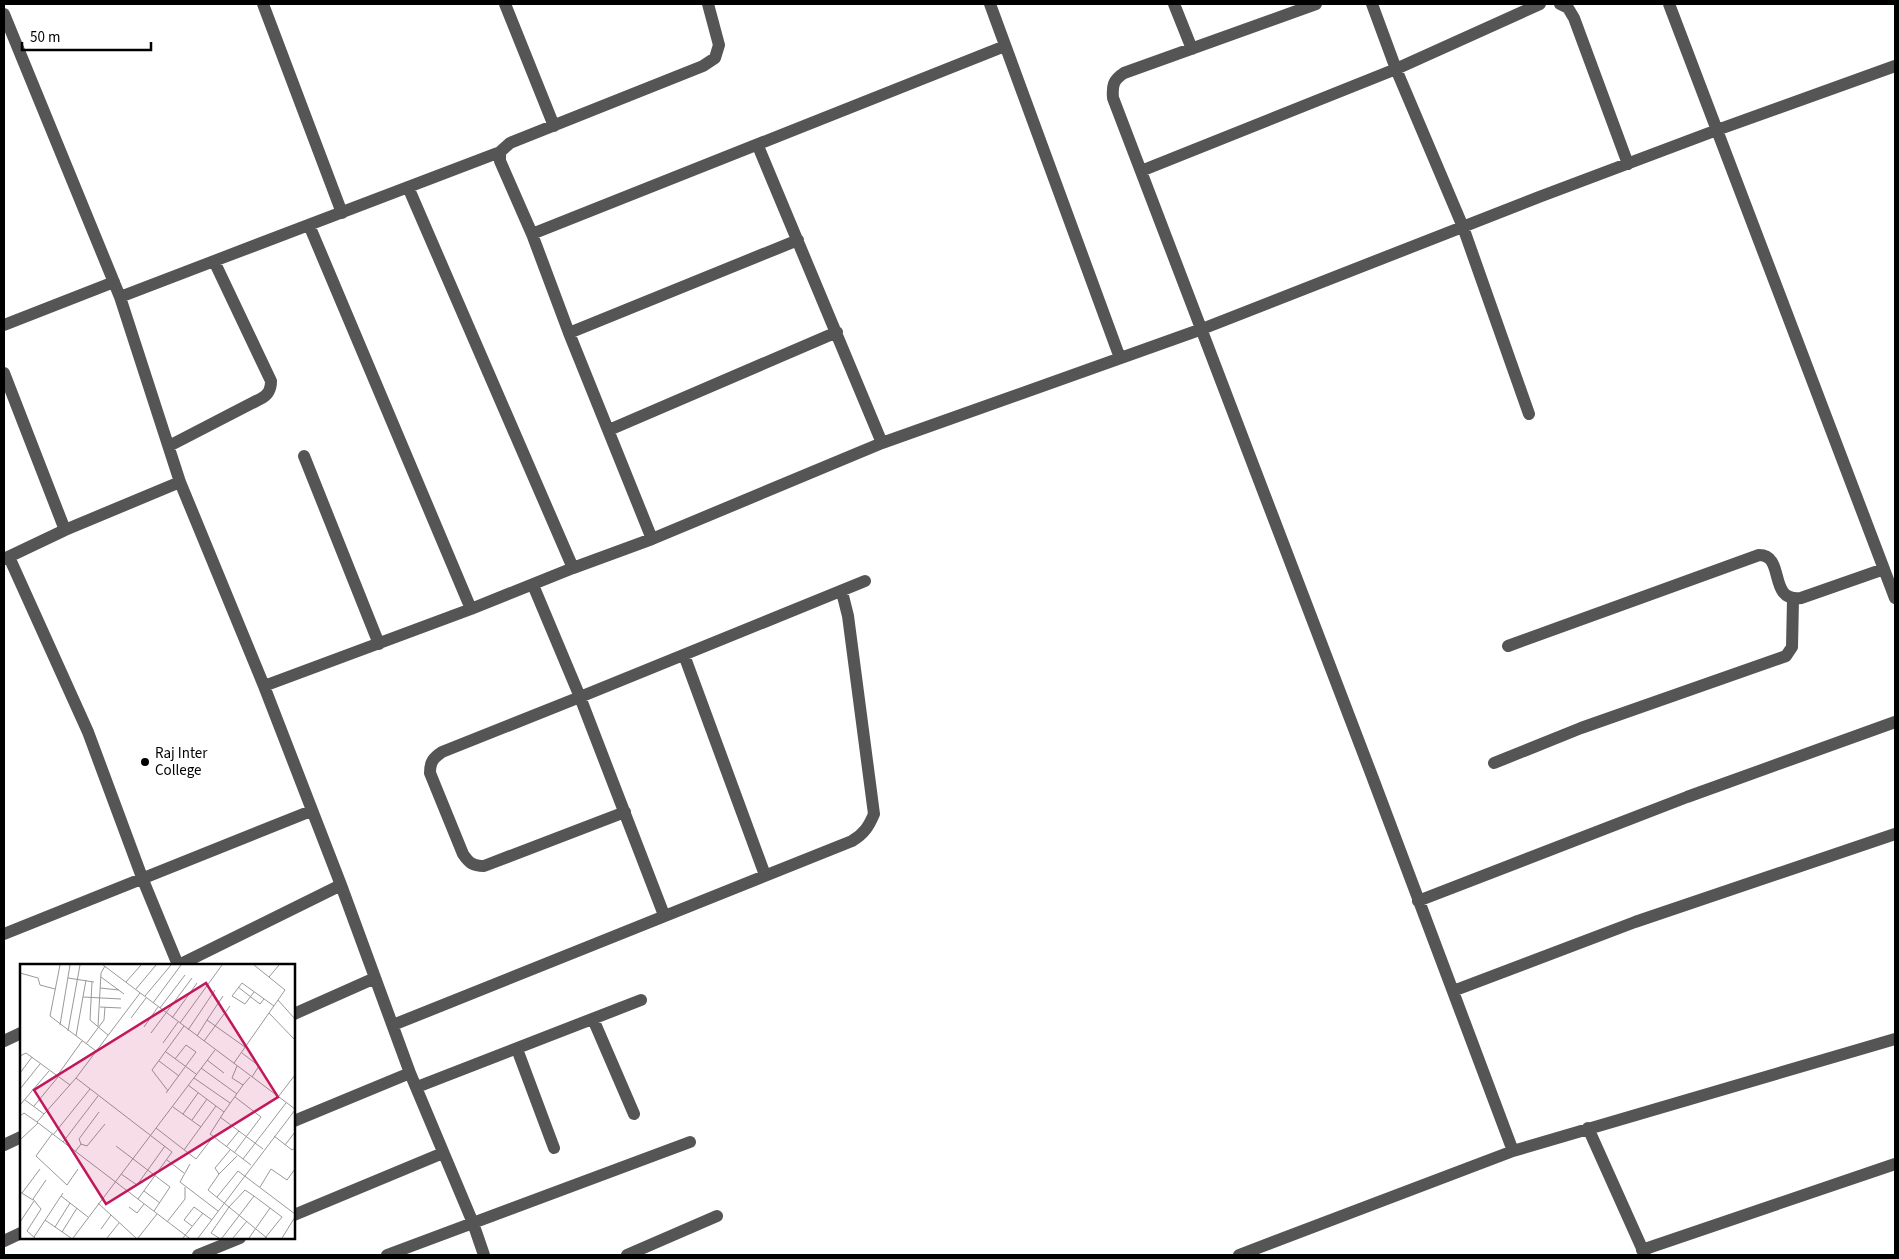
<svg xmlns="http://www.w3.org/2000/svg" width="1899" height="1259" viewBox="0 0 1899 1259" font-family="'Source Sans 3',sans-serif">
	<rect width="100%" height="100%" fill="#fff"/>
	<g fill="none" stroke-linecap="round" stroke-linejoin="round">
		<path stroke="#555" stroke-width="12" d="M263,4l79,209
			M505,4l49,122
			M990,4l130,354
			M1174,4l18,45
			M1316,4l-192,69c-11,7 -12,13 -11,25l259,678 141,375
			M1372,4l24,65 67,158 66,187
			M1560,4l8,4 6,10 54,146
			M1669,4l226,594
			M4,14l116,283 60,185 84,204 77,199 69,188 63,150 11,32
			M758,146l124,297
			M1141,171l255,-102 144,-65
			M408,187l165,381
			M309,225l162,384
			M532,234l-32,-73v-9l10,-9 193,-77 12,-8 4,-13 -11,-41
			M214,261l286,-109
			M120,297l94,-36 57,120c0,8 -2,13 -9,17l-93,48
			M4,325l110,-43
			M569,333l229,-93
			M4,373l61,157
			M609,430l228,-98
			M304,456l75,188
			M652,539l-83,-206 -37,-99 473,-188
			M9,557l79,175 55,148 35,85
			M4,559l61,-29 115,-48
			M533,585l47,112 84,218
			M1508,646l251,-91c27,0 8,47 42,43l83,-29
			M684,655l81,220
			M264,686l207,-77 102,-41 79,-29 230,-96 320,-114 337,-132 178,-67 178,-64
			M1494,763l87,-35 205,-72 6,-9 1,-48
			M625,812l-141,54c-11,0 -15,-3 -21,-12l-33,-81c0,-11 3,-15 12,-21l138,-55 285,-116
			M1418,901l269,-104 208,-75
			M4,934l307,-123
			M179,965l162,-80
			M1453,991l182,-69 260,-88
			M294,1014l81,-36
			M593,1019l41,95
			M393,1025l459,-184c12,-7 17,-15 22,-27l-26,-198 -6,-24
			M4,1041l17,-8
			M517,1049l37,99
			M417,1087l224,-87
			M294,1121l116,-48
			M1588,1128l57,127
			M4,1145l17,-8
			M294,1215l149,-62
			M4,1241l17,-8
			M1642,1250l253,-86
			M198,1255l42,-17
			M387,1255l303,-113
			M627,1255l90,-39
			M1239,1255l274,-104 382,-112"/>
	</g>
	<circle fill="#000" stroke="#fff" stroke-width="2" cx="145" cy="762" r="5"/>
	<g text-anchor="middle" stroke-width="4" stroke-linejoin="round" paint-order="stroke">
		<g font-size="15" fill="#000" stroke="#fff" text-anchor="start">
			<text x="155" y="758">Raj Inter<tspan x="155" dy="17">College</tspan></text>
		</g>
	</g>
	<g transform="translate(20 964)">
		<rect width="275" height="275" fill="#fff"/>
		<path fill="none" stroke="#999" stroke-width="1" d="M40,1l-10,51 46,35M83,1l192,144M0,9l18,5 2,7 15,4M81,13l23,17M249,13l10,-12M48,14l26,4M72,18l-2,38 18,15M106,18l15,-17M218,23l22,17 4,-5M80,24l19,2M116,25l20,-24M234,28l-9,12 -13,-8 10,-13 32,23M120,29l-64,85 -39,44 152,116M125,32l26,-31M63,33l38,2M258,36l17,19M133,39l28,-38M80,43l21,1M140,44l25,-33M249,49l26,27M111,54l15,-20M152,54l25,-35M187,56l16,-24M160,59l42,-58M40,61l10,-60M78,62l3,-53 4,-7M124,63l14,-20M168,66l27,-40M48,67l12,-66M131,69l41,-55M56,72l10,-56M177,72l10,-16 38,27M184,77l26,-35M143,79l15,-21M66,80l18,-24 1,-13M146,88l30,22M222,89l17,13 -7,11M0,92l6,-3 44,32M187,96l17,13M139,97l20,15M214,99l51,-73 -31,-25M217,102l-5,12 11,7 7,-8M181,104l36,26M0,109l12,-16M37,112l25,-35M56,114l96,74 -34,47M174,114l36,25M0,125l20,-25M148,127l-16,-21 32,-44M146,129l30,-41 -10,-7 -11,14M258,133l17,-22M5,136l19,14M0,141l29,-34M14,142l24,-29M196,142l8,6 -14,22 41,31M153,143l28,20M204,148l19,-27M163,150l15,-21M0,152l4,-3 13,9M200,153l43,32M172,156l15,-21M136,164l40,31 17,-22M32,170l-16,22 31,29 11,-16M33,171l37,-46M254,172l18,14 3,-2M0,176l18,-17M43,178l35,-46M61,180l-2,-5 20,-27M265,181l10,-13M96,182l54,41 -16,24M206,183l13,-16M164,186l32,-44 -28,-21M210,186l-15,18 4,6 -11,16 59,48M55,188l6,-8 6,2 18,-22M214,189l27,-36 -26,-20M223,195l43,-56M147,196l17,13M170,200l-10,18 38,29M101,210l16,11 28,-39M199,210l18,-18M240,223l11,-18 16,11 8,-11M124,227l16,12M0,228l13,8M2,229l18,-24M41,232l27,21M197,233l21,-26 57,43M78,239l38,35M109,243l8,6 7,-9M25,256l26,18M0,258l14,-21M147,258l18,-23v-12M172,262l-8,-6 10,-13 18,13M35,263l15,-24M81,265l10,-14M42,268l15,-24M14,273l29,-44M15,274l-8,-7 14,-22 -8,-10 13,-19M53,274l142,-188M87,274l12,-15M118,274l19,-24M163,274l20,-25M178,274l97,-128M199,274l-8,-5 18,-26 16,-17 9,6M202,274l32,-42 16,12M213,274l14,-17M229,274l21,-30 12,9 -17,21M262,274l13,-21"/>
		<path fill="#c2185b" fill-opacity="0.15" stroke="#c2185b" stroke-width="2.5" d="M186,19l72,114 -172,107 -72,-114z"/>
		<rect width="275" height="275" fill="none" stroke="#000" stroke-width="2.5"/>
	</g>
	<rect width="1899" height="1259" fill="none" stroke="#000000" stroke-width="10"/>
	<path d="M22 42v8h129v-8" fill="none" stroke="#000000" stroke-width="2.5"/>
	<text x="30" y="42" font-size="15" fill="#000000" stroke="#ffffff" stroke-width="4" paint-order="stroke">50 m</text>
</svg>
